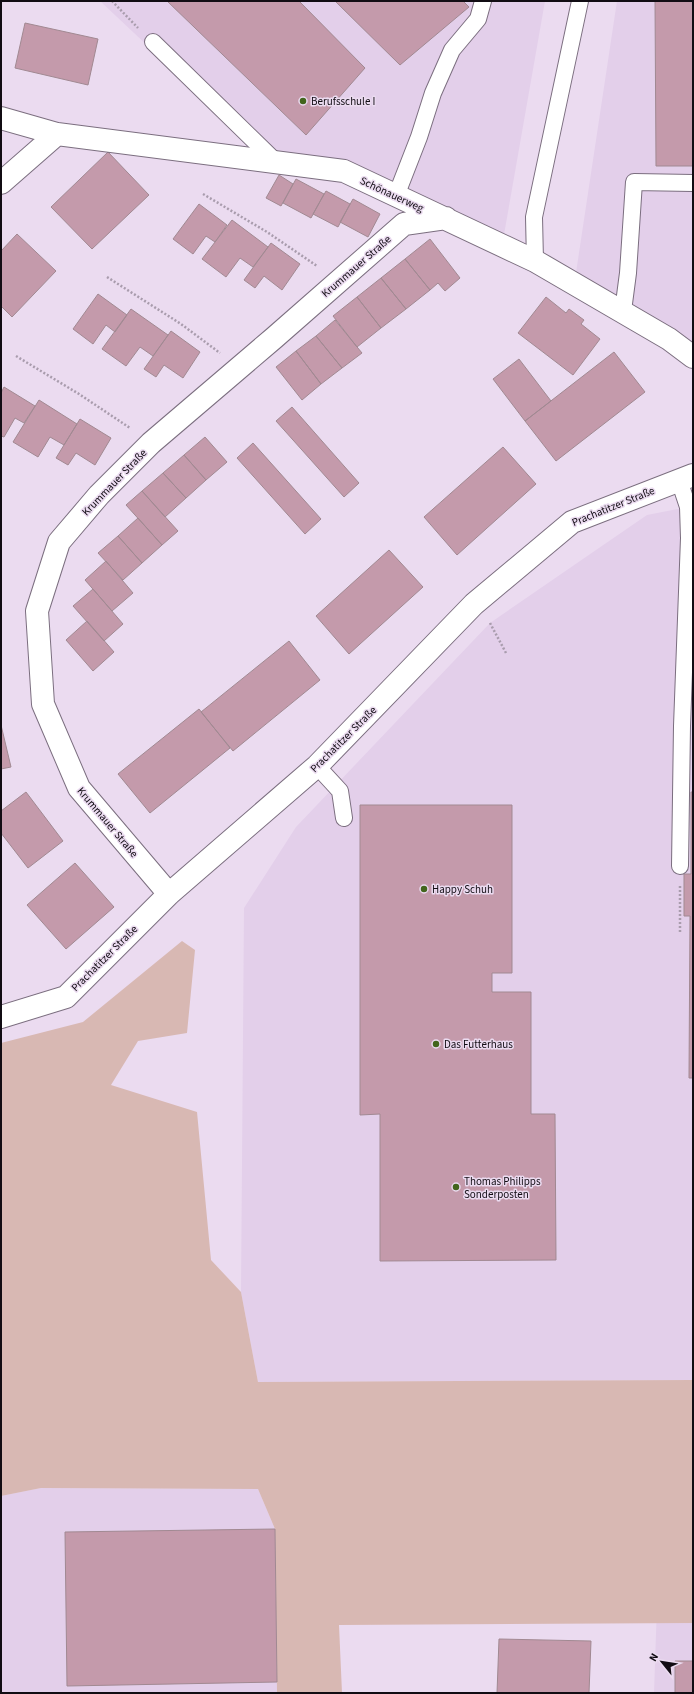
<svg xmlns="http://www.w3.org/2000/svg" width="694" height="1694" viewBox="0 0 694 1694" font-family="'Source Sans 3',sans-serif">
	<rect width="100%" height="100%" fill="#ebdbf0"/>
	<path fill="#e3cfea" d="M100,1h445l-43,245 -160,-71 -73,-15z
		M617,1h76v358l-119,-73z
		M693,506v874l-435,2 -17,-90 3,-384 52,-81 194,-204 157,-108z
		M41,1488l217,1 17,40 2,164h-276v-197z
		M693,1581v112h-39l3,-88z"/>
	<path fill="#d8b8b3" d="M182,941l13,9 -8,83 -49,8 -27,44 86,27 14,148 30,32 17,90 435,-2v243l-354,2 3,68h-65l-2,-164 -17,-40 -217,-1 -40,8v-453l82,-21z"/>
	<path fill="#c49aab" stroke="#a18992" d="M167,1h132l66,67 -59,67z
		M335,1h128l6,6 -69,58z
		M655,1h38v165h-37z
		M25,23l73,16 -10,46 -73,-17z
		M108,152l41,43 -57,54 -41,-42z
		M279,175l14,9 -12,22 -15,-8z
		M296,179l28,15 -13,24 -28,-15z
		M326,191l24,13 -12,23 -25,-13z
		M353,199l27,15 -12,23 -28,-15z
		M199,204l28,21 -12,17 -9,-6 -13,18 -20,-15z
		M232,220l36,27 -15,20 -13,-9 -14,19 -24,-18z
		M17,234l39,37 -44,46 -11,-11v-55z
		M430,239l30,39 -15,13 -7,-8 -8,7 -25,-31z
		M271,243l29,21 -18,26 -18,-14 -9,12 -11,-8z
		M405,259l25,31 -24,19 -25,-31z
		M381,278l25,31 -25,19 -24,-31z
		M98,294l29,21 -12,17 -9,-7 -13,19 -20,-15z
		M357,297l24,31 -24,19 -24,-31z
		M546,297l20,16 3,-4 15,11 -3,4 19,15 -27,36 -55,-42z
		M131,309l37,26 -15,21 -13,-9 -14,19 -24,-17z
		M335,320l27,33 -20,15 -26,-32z
		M171,331l29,21 -17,26 -19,-13 -8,12 -12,-8z
		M316,336l26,32 -21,16 -25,-33z
		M296,351l25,33 -19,16 -26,-33z
		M614,352l31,40 -89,69 -31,-40z
		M519,359l32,42 -26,20 -32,-42z
		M4,387l31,19 -11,17 -9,-5 -11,19 -3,-1v-43z
		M39,400l38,24 -13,21 -14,-8 -12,20 -25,-15z
		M292,407l67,76 -15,14 -68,-76z
		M80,419l31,19 -16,27 -19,-12 -8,12 -12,-7z
		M205,437l22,25 -21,18 -22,-25z
		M253,443l68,76 -16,15 -68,-76z
		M503,447l33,37 -79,71 -33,-38z
		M184,455l22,25 -20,18 -23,-25z
		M163,473l23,25 -21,19 -23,-26z
		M142,491l36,40 -16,14 -36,-40z
		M138,518l24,27 -20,18 -24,-27z
		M118,536l24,27 -19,17 -25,-27z
		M389,550l34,37 -74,67 -33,-38z
		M106,561l27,32 -21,18 -27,-31z
		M93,589l30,35 -19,17 -31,-35z
		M87,621l27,31 -21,19 -27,-31z
		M289,641l31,39 -87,71 -32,-39z
		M199,709l31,39 -80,65 -32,-39z
		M1,725l10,42 -10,2z
		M26,792l37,49 -35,27 -27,-35v-22z
		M691,792h2v286h-4l1,-162h-6v-42h7z
		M360,805h152v168h-20v19h39v122h24l1,146 -176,1v-147l-20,1z
		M75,863l39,44 -48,42 -39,-44z
		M275,1529l2,153 -210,4 -2,-154z
		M499,1639l92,2 -2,52h-92z
		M675,1661h18v32h-18z"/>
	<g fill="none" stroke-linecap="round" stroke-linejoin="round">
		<defs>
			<path id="service" d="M153,42l122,119
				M396,196l23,-59 14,-44 19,-43 26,-31 5,-18
				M535,261l-1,-44 46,-216
				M623,311l5,-38 6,-91 59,1
				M679,480l9,27 1,31 -7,188 -2,140
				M317,766l23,25 4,27"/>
			<path id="minor" d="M1,118l56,16 287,37 191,90 134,78 24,18
				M1,183l56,-49
				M169,894l-90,-106 -36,-84 -6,-93 22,-69 40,-47 52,-52 123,-105 130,-114 42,-6
				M1,1017l65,-20 103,-103 148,-128 157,-162 98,-82 121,-47"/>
		</defs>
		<use href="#service" stroke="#7b6e7f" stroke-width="18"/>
		<use href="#minor" stroke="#7b6e7f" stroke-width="24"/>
		<path stroke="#a99cad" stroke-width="2.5" stroke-dasharray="2 2" stroke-linecap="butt" d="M112,1l26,27
			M203,194l64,38 50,34
			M107,277l74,47 39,29
			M16,356l63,38 51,34
			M490,623l16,30
			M680,886v46"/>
		<use href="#service" stroke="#fff" stroke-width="16"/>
		<use href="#minor" stroke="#fff" stroke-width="22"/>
	</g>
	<g fill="#42651c" stroke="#ebdbf0" stroke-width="1.5">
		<circle cx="303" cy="101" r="4"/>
		<circle cx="424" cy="889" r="4"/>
		<circle cx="436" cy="1044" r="4"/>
		<circle cx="456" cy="1187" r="4"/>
	</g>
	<g text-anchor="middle" stroke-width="3" stroke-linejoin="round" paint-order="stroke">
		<g font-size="11" fill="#110c13" stroke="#ebdbf0" text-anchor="start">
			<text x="311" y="105">Berufsschule I</text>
			<text x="432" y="893">Happy Schuh</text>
			<text x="444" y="1048">Das Futterhaus</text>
			<text x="464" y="1185">Thomas Philipps<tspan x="464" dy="13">Sonderposten</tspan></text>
		</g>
		<g font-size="11" fill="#110c13" stroke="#ebdbf0">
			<text transform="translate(392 194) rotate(25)" y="4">Schönauerweg</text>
			<text transform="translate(356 266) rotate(-41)" y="4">Krummauer Straße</text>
			<text transform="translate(114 482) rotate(-46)" y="4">Krummauer Straße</text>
			<text transform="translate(613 506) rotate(-22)" y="4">Prachatitzer Straße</text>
			<text transform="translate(343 739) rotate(-45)" y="4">Prachatitzer Straße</text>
			<text transform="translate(108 822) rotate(50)" y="4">Krummauer Straße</text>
			<text transform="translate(104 958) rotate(-45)" y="4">Prachatitzer Straße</text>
		</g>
	</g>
	<rect width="694" height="1694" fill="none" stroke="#110c13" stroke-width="4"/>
	<g transform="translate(662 1662) rotate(300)" stroke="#ebdbf0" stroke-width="3" paint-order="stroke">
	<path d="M0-3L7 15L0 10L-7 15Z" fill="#110c13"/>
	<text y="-6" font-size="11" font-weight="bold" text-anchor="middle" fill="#110c13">N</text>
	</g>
</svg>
